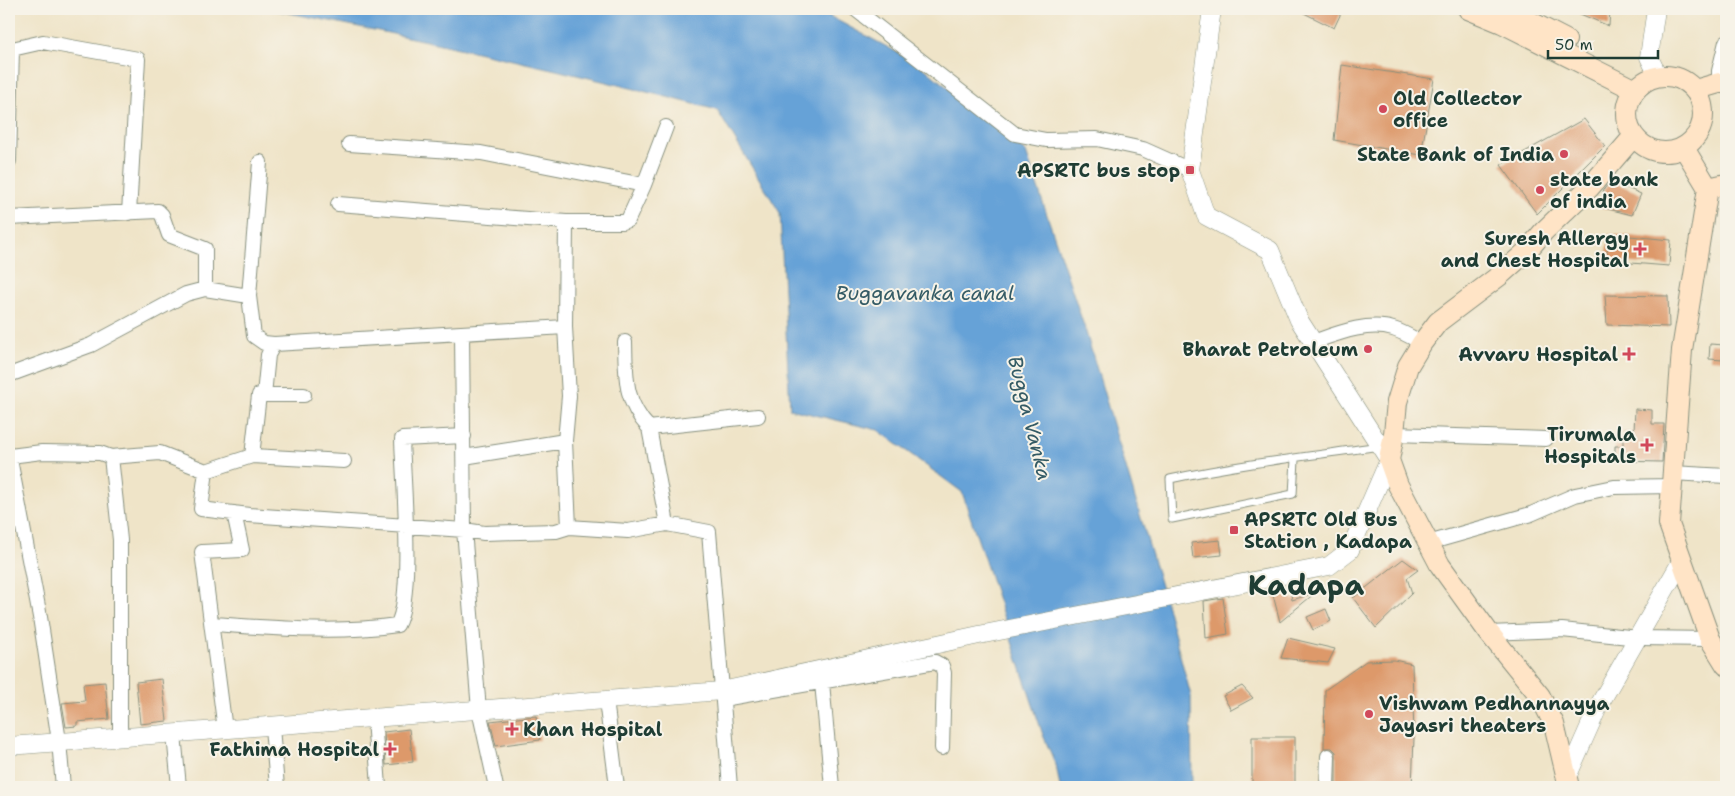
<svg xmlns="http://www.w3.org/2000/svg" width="1735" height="796" viewBox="0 0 1735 796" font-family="'Shantell Sans',sans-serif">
	<rect width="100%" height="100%" fill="#f7f3e8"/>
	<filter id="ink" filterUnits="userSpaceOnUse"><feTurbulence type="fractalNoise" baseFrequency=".02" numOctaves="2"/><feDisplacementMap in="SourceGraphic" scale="10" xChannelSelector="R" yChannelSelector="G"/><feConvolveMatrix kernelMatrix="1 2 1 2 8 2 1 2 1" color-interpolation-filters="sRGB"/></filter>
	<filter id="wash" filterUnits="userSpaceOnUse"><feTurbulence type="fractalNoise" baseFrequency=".0096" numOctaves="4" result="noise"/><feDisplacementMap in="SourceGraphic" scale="20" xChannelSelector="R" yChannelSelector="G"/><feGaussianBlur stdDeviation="1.12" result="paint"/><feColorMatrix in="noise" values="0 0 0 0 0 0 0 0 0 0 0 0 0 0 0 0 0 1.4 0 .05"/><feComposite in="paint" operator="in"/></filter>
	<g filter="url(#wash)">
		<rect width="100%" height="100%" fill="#efe4c8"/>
		<path fill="#66a2d7" stroke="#427086" d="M269,9h547l103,55 107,88 59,177 81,274 25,93 1,91h-132l-4,-22 -13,-30 -81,-243 -84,-62 -88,-21 -10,-196 -63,-103c-148,-39 -298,-72 -448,-101z"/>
		<g id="blocks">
			<path fill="#dd996a" d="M1296,9h47l-9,19z
				M1568,9h42l-1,17z
				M1342,65l92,14 -13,76 -87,-15z
				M1584,119l21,27 -68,68 -36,-49z
				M1611,181l30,13 -9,21 -32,-8 4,-18z
				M1609,234l62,6 -2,26 -63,-5z
				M1605,295l63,1 1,31 -62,-2z
				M1710,344l15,1 -2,15 -14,-1z
				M1635,409l17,1v14h12l-2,38 -47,-1v-15h8v-14h11z
				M1220,540l2,15 -29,3 -2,-15z
				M1403,559l15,11 -11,8 5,15 -36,35 -23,-30z
				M1290,588l2,12 23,-7 -35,29 -8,-31z
				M1223,598l5,36 -22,4 -2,-37z
				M1326,609l5,12 -18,9 -6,-13z
				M1288,638l13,3 34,8 -7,14 -47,-5z
				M1394,660l18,4 2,74 -2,49h-76v-35l-4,-4h-8l1,-58 41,-29z
				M162,679l5,42 -27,3 -4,-42z
				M105,682l4,37 -32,3v4l-11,1 -4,-24 23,-2 -2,-17z
				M1242,686l11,12 -22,12 -8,-14z
				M536,716l4,24 -44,6 -6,-25z
				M409,729l4,33 -27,3 -2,-33z
				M1252,737h43v50h-43z"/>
		</g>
	</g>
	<g filter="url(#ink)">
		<use href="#blocks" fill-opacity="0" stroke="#87907e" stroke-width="1"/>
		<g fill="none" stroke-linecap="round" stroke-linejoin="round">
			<defs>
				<path id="service" d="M1295,460l-2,34 -121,25 -2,-40c69,-15 140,-23 210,-33"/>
				<path id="minor" d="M855,9l160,125 31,6 51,-1 46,10 47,21
					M1719,83v-12l7,-29
					M349,144l132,9 163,32
					M9,161l3,-112 31,-7 95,17 -9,154
					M338,204l228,18
					M9,218l149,-7 4,4 7,20 36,14v40
					M249,296l11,-134
					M565,327l4,69 -4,45 4,86
					M462,333l2,197 15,180 17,77
					M625,342c1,35 -1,59 24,86l109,-12
					M1313,342c23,-8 55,-21 80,-13 10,3 20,9 29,14
					M9,375l82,-30 95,-51 19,-5 44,7 5,40 10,7 10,1 291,-17 1,-105h56l6,-2 16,-35 22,-58
					M264,395l4,-40 6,-11
					M649,428l18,96
					M1394,434l152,5
					M9,454l31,163 19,124 4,46
					M10,456l32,-4 58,1 11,4 49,-4 46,18 46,-15 7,-61h45
					M252,456l92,5
					M111,457l9,83v198
					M464,457l101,-16
					M206,471l-5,38 48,6 215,15 20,3 72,-2 13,-4 59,4 39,-7 42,8 21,255
					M1672,473l54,3
					M1428,543l103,-29 44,-19 39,-8 58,-1
					M213,624c61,4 123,10 184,1 17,-28 6,-148 5,-186l62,-3
					M1489,633l73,-3 77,8 71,1
					M822,683l10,104
					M723,699l212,-37 7,4 2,7 -2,75
					M606,700l11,87
					M374,719l5,68
					M272,727l5,60
					M225,730l-23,-178 40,-2 -8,-37
					M174,734l5,53
					M1327,787l1,-31"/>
				<path id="tertiary" d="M1656,9l-7,48 9,19
					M9,746l713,-55 257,-56 350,-69 21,-16 39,-90 -90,-140 -29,-70 -64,-34 -16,-46 22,-161
					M1568,775l31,-70 83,-145"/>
				<path id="secondary" d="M1468,9l34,14 133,67
					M1506,9l60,31
					M1627 114a38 38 0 1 1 76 0a38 38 0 1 1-76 0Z
					M1695,90l24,-7h7
					M1684,148l24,40 -26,162 -13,174 41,115 16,26
					M1708,188l18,-4
					M1569,787l-15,-63 -14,-28 -51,-63 -49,-68 -42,-80 -9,-25 5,-26 3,-32 11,-36 14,-23 16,-21 61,-46 27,-24 18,-21 46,-44 43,-50"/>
			</defs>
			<use href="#service" stroke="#87907e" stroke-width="9"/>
			<use href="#minor" stroke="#87907e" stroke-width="16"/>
			<use href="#tertiary" stroke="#87907e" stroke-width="19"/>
			<use href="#secondary" stroke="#87907e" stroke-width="22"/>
			<use href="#service" stroke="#fff" stroke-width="7"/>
			<use href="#minor" stroke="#fff" stroke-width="14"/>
			<use href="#tertiary" stroke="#fff" stroke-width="18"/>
			<use href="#secondary" stroke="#ffe4c6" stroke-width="20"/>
		</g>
	</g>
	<g fill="#d1495b" stroke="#f7f3e8" stroke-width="2">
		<circle cx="1383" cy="109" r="5"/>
		<circle cx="1564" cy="154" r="5"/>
		<rect x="1185" y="165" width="10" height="10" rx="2.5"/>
		<circle cx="1540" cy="190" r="5"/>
		<path d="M1637.5 241.5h5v5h5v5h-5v5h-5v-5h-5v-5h5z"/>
		<circle cx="1368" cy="349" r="5"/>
		<path d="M1626.5 346.5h5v5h5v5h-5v5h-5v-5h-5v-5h5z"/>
		<path d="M1644.5 437.5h5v5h5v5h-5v5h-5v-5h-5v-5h5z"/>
		<rect x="1229" y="525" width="10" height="10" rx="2.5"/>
		<circle cx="1369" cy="714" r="5"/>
		<path d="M509.5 721.5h5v5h5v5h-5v5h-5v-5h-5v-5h5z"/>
		<path d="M387.5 741.5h5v5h5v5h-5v5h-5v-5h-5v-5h5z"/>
	</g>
	<g text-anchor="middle" stroke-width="4" stroke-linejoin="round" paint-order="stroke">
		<g font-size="19" font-weight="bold" fill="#1f3d34" stroke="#f7f3e8" text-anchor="end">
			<text x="1393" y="105" text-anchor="start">Old Collector<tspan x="1393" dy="22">office</tspan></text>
			<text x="1554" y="161">State Bank of India</text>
			<text x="1180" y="177">APSRTC bus stop</text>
			<text x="1550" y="186" text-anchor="start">state bank<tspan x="1550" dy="22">of india</tspan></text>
			<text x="1629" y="245">Suresh Allergy<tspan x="1629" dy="22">and Chest Hospital</tspan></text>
			<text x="1358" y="356">Bharat Petroleum</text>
			<text x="1618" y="361">Avvaru Hospital</text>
			<text x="1636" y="441">Tirumala<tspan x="1636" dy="22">Hospitals</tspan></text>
			<text x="1244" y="526" text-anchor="start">APSRTC Old Bus<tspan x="1244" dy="22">Station , Kadapa</tspan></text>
			<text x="1379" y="710" text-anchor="start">Vishwam Pedhannayya<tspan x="1379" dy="22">Jayasri theaters</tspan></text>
			<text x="523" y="736" text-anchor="start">Khan Hospital</text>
			<text x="379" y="756">Fathima Hospital</text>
		</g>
		<g font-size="20" font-style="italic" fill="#345b65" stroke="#f7f3e8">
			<text x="925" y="300">Buggavanka canal</text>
			<text transform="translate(1030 418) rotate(76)" y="7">Bugga Vanka</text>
		</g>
		<g font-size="29" font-weight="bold" fill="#1f3d34" stroke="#f7f3e8">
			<text x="1306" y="595">Kadapa</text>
		</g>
	</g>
	<rect width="1735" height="796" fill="none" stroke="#f7f3e8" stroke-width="30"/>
	<path d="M1548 50v8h110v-8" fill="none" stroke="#1f3d34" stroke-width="2.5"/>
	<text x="1555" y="50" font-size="15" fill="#1f3d34" stroke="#f7f3e8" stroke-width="4" paint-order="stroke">50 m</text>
</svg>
